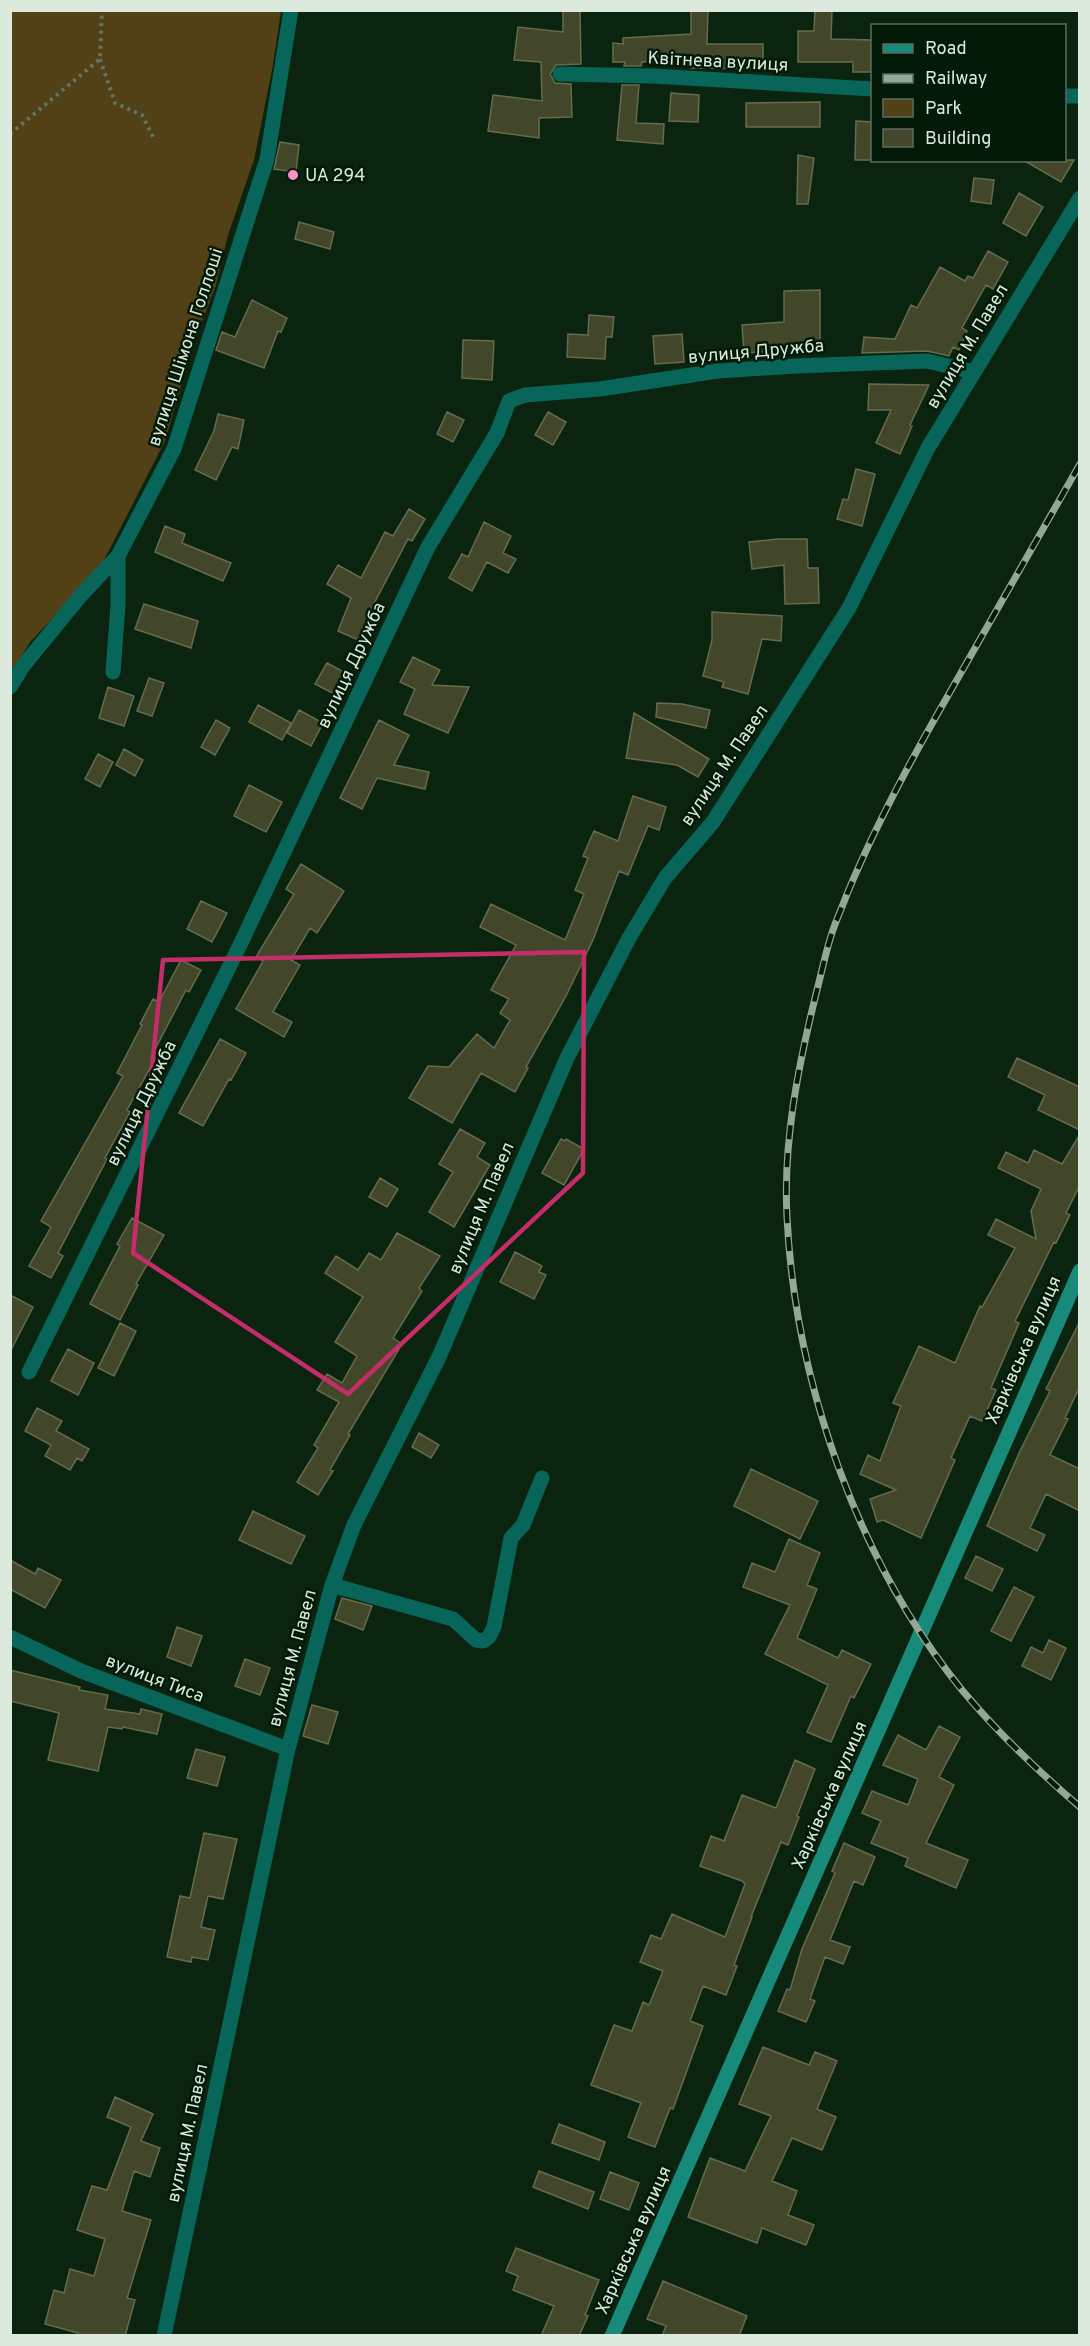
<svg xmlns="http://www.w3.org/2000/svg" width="1090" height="2346" viewBox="0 0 1090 2346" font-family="Overpass,sans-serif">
	<rect width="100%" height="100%" fill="#0b2410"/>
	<path fill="#524017" d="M11,11h270l-8,54 -19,95 -26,75 -12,50 -23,60 -28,96 -65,127 -69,73 -20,31z"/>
	<path fill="#424729" stroke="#656b4c" stroke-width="1.5" d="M563,10h17l1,54 -25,1 -6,9 5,9 16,1 1,33 -33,1v20l-51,-7 5,-36 49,6 -1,-39 -27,-2 4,-33 45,5z
		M691,10h17l-1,34h56v25l-72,-1v-9l-49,3 -1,4h-17l1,-4h-12v-19l10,1v-6l68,-4z
		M815,10h17l-1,29 42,1v32h-20v-10h-55v-31h16z
		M622,85h17l-3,38 28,1 -1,20 -46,-4z
		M671,93l28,2 -1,27 -29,-1z
		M820,102v25h-74v-24z
		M856,121l17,1v38h-18z
		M280,142l19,3 -3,27 -22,-3z
		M798,155l16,3 -6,46h-11z
		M1023,160h51l-13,22z
		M974,178l20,2 -3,24 -20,-3z
		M1019,193l24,14 -17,29 -23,-13z
		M299,222l35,10 -4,17 -35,-10z
		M988,251l20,11 -15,27 -7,-4 -24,43 5,3 -8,19 -6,-3 -4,9 -22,-5 -65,2 2,-16 31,2 16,-34 6,3 23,-41 25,14 3,-5 5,2z
		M820,290v55l-40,1v5l-36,2 -2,-28 42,-3v-31z
		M252,300l35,18 -6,14 -3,-1 -14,37 -48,-18 6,-18 13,5z
		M589,315l25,2 -2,20h-6l-1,22 -38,-2 1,-23 20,1z
		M682,334l2,28 -29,2 -2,-28z
		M463,340l31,1 -2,39 -30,-2z
		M869,384l60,1 -19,40 2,1 -12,28 -24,-11 15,-33h-23z
		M447,412l17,8 -11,22 -16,-8z
		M548,412l18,10 -13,23 -18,-10z
		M218,414l26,6 -6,29 -6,-2 -16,33 -21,-10 19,-39z
		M856,469l19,5 -13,52 -25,-7 6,-20 5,1z
		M409,509l16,10 -13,22 -4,-2 -40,76 7,4 -10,24 -27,-12 13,-33 -24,-14 11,-19 23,13 24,-46 8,4z
		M484,522l27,14 -8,17 13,6 -8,14 -21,-11 -15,29 -23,-13 13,-24 6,3z
		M165,526l20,8 -3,9 49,20 -8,18 -68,-29z
		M778,539h29l1,29h10l1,35 -34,1 -1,-39 -32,4 -3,-27z
		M144,604l54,17 -7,27 -56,-19z
		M712,612l70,4 -1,25 -19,-2 -14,55 -26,-7 2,-5 -21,-6 9,-36z
		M413,657l27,13 -8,15 37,2 -21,46 -44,-19 11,-25 -15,-7z
		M327,663l23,12 -12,21 -23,-12z
		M149,678l15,5 -12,33 -15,-5z
		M108,687l26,9 -10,30 -25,-8z
		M657,703l25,1 28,6 -4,18 -50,-11z
		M258,705l33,18 -9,17 -33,-18z
		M299,710l24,13 -12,23 -24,-13z
		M634,713l75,46 -11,18 -21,-12 -51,-7z
		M216,720l14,8 -15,27 -14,-8z
		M379,720l30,15 -15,30 35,7 -4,17 -48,-11 -15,31 -22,-11z
		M124,749l19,11 -8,16 -19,-11z
		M98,754l15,8 -13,25 -15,-8z
		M249,785l33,17 -16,30 -32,-16z
		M633,796l33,11 -7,23 -11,-4 -20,49 -9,-4 -26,69 -27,56 -40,71 2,1 -13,24 -34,-19 -29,50 -43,-25 19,-32 21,1 28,-33 17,14 16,-28 -10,-7 9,-14 -18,-9 25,-45 -36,-18 11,-23 74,36 19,-46 -9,-4 13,-32 -5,-2 11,-25 24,10z
		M301,864l43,27 -27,42 -7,-5 -19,32 9,5 -27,47 19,10 -8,15 -48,-28 27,-48 -7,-4 38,-63 -8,-5z
		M201,901l26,12 -15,29 -25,-13z
		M181,960l20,10 -12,22 -3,-2 -35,67 4,2 -28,51 3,2 -25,46 2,1 -49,94 5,3 -12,22 -22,-12 22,-39 -10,-6 82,-145 -6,-3 25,-48 -2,-1 13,-25 6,3z
		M220,1039l26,14 -15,27 -2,-1 -26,47 -24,-13z
		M1017,1058l63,29v43l-42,-20 7,-15 -37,-18z
		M460,1129l25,14 -8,14 13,8 -36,62 -25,-15 24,-40 -14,-8z
		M1080,1134v51l-14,28 4,2 -14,28 -2,-1 -39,79 4,2 -28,65 5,2 -14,31 -12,-5 -19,42 4,2 -34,78 -38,-18 -6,2 -7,-23 26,-9 -36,-16 8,-19 12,6 21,-55 -8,-3 26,-57 36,17 25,-57 2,1 33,-59 -27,-13 8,-16 40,20 -5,-28 10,-22 -43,-21 8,-16 22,11 6,-13 28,14z
		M561,1139l4,2 1,-2 18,10 -20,36 -22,-12z
		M380,1178l18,11 -11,18 -18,-10z
		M132,1218l32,17 -28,49 2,1 -18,35 -30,-16 30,-58 -3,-2z
		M397,1233l43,23 -21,32 3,3 -29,47 9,6 -54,90 2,1 -20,35 3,1 -15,24 -21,-13 21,-34 -4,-3 25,-43 -22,-12 10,-16 15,9 15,-27 -22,-14 28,-45 -38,-24 11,-17 22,14 11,-17 12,7z
		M515,1252l27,14 -3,6 7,3 -12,24 -34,-17z
		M10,1295l23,12 -23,45z
		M1080,1321v65l-15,32 3,1 -18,36 30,14v42l-34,-17 -16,34 15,7 -8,16 -50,-25 33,-75 30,-60 -4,-2z
		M120,1323l16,8 -22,45 -16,-8z
		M68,1349l26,14 -16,32 -27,-14z
		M37,1408l25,13 -6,10 33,18 -7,12 -5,-3 -7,12 -25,-14 6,-11 -26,-14z
		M419,1433l20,12 -8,13 -19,-11z
		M751,1469l67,32 -18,38 -66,-33z
		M253,1511l52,25 -14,28 -52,-24z
		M789,1539l31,14 -13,32 10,4 -20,49 41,20 4,-8 29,14 -17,34 -3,-2 -20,46 -24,-10 21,-47 -63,-31 25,-49 -47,-18 9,-24 23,9z
		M976,1556l27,13 -11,22 -27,-13z
		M10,1560l25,14 3,-6 23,12 -16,28 -35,-19z
		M1014,1587l20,10 -23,44 -20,-10z
		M342,1598l30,8 -9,24 -28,-11z
		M177,1627l25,9 -11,30 -24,-9z
		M1049,1640l17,8 -15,32 -29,-14 9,-19 12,6z
		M245,1659l25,9 -10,27 -25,-9z
		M10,1670l70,17 -1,3 29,5 -3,14 35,5 1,-5 21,5 -5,20 -34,-7 -1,2 -14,-2 -10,44 -50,-11 11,-47 -49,-12z
		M312,1705l26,7 -10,32 -25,-8z
		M939,1726l21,11 -21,40 15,8 -28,58 42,17 -12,28 -51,-22 3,-8 -37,-15 10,-22 -19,-8 10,-22 36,14 10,-26 -35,-14 15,-30 28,15z
		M196,1749l29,8 -8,29 -30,-8z
		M795,1760l20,9 -18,47 2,1 -11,28 -7,-3 -30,75h1l-18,48 3,1 -11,29 -23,-9 -13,35 13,5 -30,83 -3,-1 -15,39 -27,-10 13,-34 -50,-18 23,-60 18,6 11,-29 6,3 14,-34 -23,-9 11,-27 10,4 11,-25 53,23 20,-53 -3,-3 -42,-15 11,-30 13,5 18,-46 34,13z
		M204,1833l33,6 -14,60 -15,-3 -7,31 14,3 -7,30 -16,-3 -1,5 -24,-5 13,-61 10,2z
		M844,1843l31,14 -12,28 -9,-4 -24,59 20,7 -7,17 -18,-7 -15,42 5,2 -9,21 -28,-11 9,-22 3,1 12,-41 33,-76 -3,-2z
		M763,2047l46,18 6,-13 22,9 -20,48 19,8 -14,33 -30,-12 -20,43 25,10 -9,24 26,10 -8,20 -44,-17 -5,15 -69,-26 22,-59 35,13 26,-55 -32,-12z
		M115,2097l38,17 -12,27 19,7 -10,29 -16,-6 -12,40 29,9 -24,78 8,2 -10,36h-48l1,-3 -33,-9 9,-34 10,3 6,-24 24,7 11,-37 -28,-9 15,-44 15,4 24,-63 -24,-10z
		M559,2124l46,18 -6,18 -47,-17z
		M539,2171l55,21 -6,17 -55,-22z
		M610,2172l29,11 -10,27 -29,-11z
		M516,2248l83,32 -14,35 3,1 -9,20h-38l13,-30 -41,-16 5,-14 -12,-5z
		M663,2281l84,35 -8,20h-77l4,-10 -19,-7z"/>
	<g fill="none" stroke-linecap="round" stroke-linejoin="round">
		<path stroke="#607563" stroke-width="4" stroke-dasharray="3 4.5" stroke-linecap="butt" d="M100,59l15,44 27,12 12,24
			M10,134l90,-75 2,-49"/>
		<path stroke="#076559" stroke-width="15" d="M560,74l93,2 219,13
			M1064,96h16
			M113,672l5,-67v-49
			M10,687l13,-21 59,-72 36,-38 56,-107 93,-290 24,-149
			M29,1372l211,-427 188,-398 69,-114 12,-32 16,-6 75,-6 118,-18 78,-5 131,-5 47,11
			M332,1585l121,34 23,21 7,1 6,-4 5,-10 17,-89 12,-13 19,-47
			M10,1637l71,34 207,78
			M164,2336l124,-587 44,-164 22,-60 85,-168 128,-299 62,-120 36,-60 48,-56 136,-214 79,-160 152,-250"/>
		<path stroke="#188a7a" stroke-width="15" d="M612,2336l468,-1065"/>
		<defs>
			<path id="rail" d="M1080,464c-46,81 -92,161 -138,242 -35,61 -68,123 -95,188 -5,14 -12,28 -16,42 -6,19 -10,39 -15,58 -18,73 -33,148 -29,223 8,165 71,345 175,473 35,42 76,81 118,117"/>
		</defs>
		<use href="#rail" stroke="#94a797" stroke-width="7"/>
		<use href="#rail" stroke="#031a08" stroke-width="4.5" stroke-dasharray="14" stroke-linecap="butt"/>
	</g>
	<path fill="none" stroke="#c42d68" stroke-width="4.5" stroke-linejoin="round" d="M584,952l-1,221 -235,221 -215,-141 30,-293z"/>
	<circle fill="#fb8fc4" stroke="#031a08" stroke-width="2" cx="293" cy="175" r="6"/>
	<g text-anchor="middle" stroke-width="5" stroke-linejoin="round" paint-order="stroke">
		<g font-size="18" fill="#dbeadc" stroke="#031a08">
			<text transform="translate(718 61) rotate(3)" y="6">Квітнева вулиця</text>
			<text transform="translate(967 346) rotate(-59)" y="6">вулиця М. Павел</text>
			<text transform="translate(185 347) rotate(-72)" y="6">вулиця Шімона Голлоші</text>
			<text transform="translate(756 351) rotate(-5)" y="6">вулиця Дружба</text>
			<text transform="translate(351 665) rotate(-65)" y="6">вулиця Дружба</text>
			<text transform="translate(724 765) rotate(-56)" y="6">вулиця М. Павел</text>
			<text transform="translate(141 1103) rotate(-64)" y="6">вулиця Дружба</text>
			<text transform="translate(481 1208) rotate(-67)" y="6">вулиця М. Павел</text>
			<text transform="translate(1023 1350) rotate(-66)" y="6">Харківська вулиця</text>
			<text transform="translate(292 1658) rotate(-75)" y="6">вулиця М. Павел</text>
			<text transform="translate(155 1678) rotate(21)" y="6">вулиця Тиса</text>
			<text transform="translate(829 1795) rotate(-66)" y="6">Харківська вулиця</text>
			<text transform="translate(187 2133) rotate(-78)" y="6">вулиця М. Павел</text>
			<text transform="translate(633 2240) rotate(-66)" y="6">Харківська вулиця</text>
		</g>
		<g font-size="18" fill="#dbeadc" stroke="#031a08" text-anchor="start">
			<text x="305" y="181">UA 294</text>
		</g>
	</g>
	<rect width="1090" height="2346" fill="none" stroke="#dbeadc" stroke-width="24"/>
	<rect x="871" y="24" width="195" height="138" fill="#031a08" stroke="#596d5d" stroke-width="1.5"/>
	<rect x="883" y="44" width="30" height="9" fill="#188a7a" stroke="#596d5d" stroke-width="1.5"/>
	<text x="925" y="54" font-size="18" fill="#dbeadc">Road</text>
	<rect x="883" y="74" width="30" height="9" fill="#94a797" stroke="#596d5d" stroke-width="1.5"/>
	<text x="925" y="84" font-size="18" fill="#dbeadc">Railway</text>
	<rect x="883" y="99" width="30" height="18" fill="#524017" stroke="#596d5d" stroke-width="1.5"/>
	<text x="925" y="114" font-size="18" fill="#dbeadc">Park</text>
	<rect x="883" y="129" width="30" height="18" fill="#424729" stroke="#596d5d" stroke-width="1.5"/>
	<text x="925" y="144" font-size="18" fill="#dbeadc">Building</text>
</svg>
